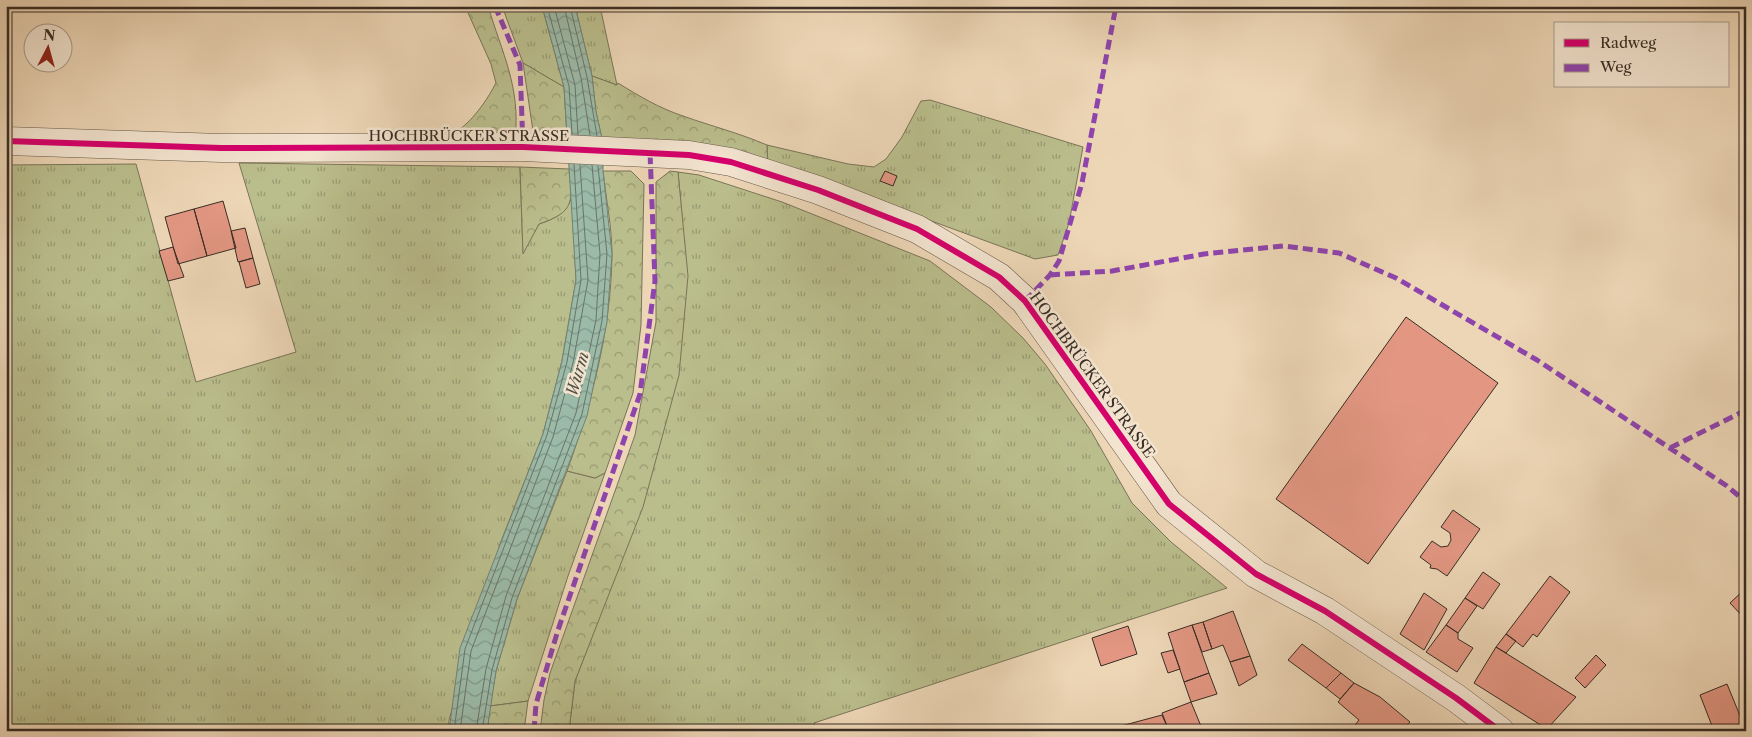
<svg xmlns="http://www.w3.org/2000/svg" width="1752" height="737" viewBox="0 0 1752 737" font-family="'Libre Caslon Text',serif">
	<defs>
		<pattern id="grass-tufts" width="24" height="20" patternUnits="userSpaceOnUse" patternTransform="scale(1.25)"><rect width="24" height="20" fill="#babd8c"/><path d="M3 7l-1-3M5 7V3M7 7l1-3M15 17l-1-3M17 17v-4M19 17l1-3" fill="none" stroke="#989a72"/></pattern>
		<pattern id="forest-crowns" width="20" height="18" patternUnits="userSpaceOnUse" patternTransform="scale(1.25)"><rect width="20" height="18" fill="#babd8c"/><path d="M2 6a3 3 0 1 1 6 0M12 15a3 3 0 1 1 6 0" fill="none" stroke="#989a72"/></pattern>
		<pattern id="water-waves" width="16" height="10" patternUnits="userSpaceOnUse" patternTransform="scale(1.25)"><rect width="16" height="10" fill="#9bbaa8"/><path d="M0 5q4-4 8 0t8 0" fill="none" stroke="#7f9889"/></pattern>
	</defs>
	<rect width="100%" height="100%" fill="#edd6b6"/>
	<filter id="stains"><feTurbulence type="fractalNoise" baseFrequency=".004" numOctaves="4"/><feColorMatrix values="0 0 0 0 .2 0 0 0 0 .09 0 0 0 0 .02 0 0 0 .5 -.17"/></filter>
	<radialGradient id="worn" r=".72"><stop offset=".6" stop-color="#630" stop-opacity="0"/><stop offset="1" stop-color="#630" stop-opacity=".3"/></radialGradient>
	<path fill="url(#grass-tufts)" stroke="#797558" d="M502,6h40l22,81 -41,-24z
		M575,6h25l17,79 -25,-9z
		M930,100l153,47 -14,76 -11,32 -23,4 -109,-40 -158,-53 -1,-21 81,19 26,3 12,-8 16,-22 19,-36z
		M239,163l281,4 3,85 16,-28c16,-5 25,-11 33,-26l4,82 -14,81 -19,73 -43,110 -51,176v11h-443v-566l130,-1 60,218 100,-30z
		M678,172l21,3 83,27 148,59 61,46 32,31 22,26 46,67 41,72 39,39 56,46 -413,135 3,8h-248l6,-50 32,-84 75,-381z
		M567,471l28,7 10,-5 -37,103 -40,125 -38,5 6,-35 21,-72z"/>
	<path fill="url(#forest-crowns)" stroke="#797558" d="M465,6h23c14,47 33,82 27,133l-75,3c9,-9 18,-10 26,-18 12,-11 22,-26 30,-41l-5,-19z
		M523,63l41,24 3,50 -33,1z
		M592,76l25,9 1,-2c21,13 41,25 65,33 28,10 56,17 84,29l1,21 -165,-23 -7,-31z
		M520,167l49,2c4,34 5,43 -30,55l-16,30z
		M603,171h28l13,13 -3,141 -8,68 -28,80 -10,5 -28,-7c25,-69 44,-142 45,-216 0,-28 -6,-56 -9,-84z
		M670,171l8,1 10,104 -9,99 -36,132 -68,174 -6,50h-29l4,-31 6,-27 85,-238 21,-113v-140z
		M528,701l-4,30h-37l3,-25z"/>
	<path fill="url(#water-waves)" stroke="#738273" d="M542,6h33l17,70 4,36 7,31v28l9,83 -5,68 -20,94 -70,183 -21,72 -9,60h-38l11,-83 83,-214 19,-73 14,-81 -12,-193z"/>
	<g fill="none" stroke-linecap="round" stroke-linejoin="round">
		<path stroke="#6a7466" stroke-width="1" d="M547,6l22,80 3,48
			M554,6l21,79 3,50
			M564,6l17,72 9,57
			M570,6l17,71 10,59
			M454,731l11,-82 82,-214 20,-73 14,-82 -7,-116
			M460,731l11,-80 82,-214 20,-74 15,-83 -8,-115
			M476,731l10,-62 20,-73 70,-183 20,-93 4,-66 -8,-89
			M482,731l10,-61 20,-72 70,-184 20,-93 5,-67 -9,-88"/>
	</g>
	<path fill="#e39783" stroke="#382d24" d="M885,171l12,5 -4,10 -13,-5z
		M223,201l13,47 -29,8 -13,-47z
		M194,209l13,47 -29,8 -13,-47z
		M245,228l8,30 -15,4 -7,-31z
		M173,247l11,30 -16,4 -9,-30z
		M253,258l7,26 -14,4 -7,-26z
		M1406,317l92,66 -130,181 -92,-65z
		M1453,510l27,19 -33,47 -10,-7 -7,-1 1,-3 -11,-8 12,-16 9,6 7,-1 3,-6 -1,-7 -9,-6z
		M1483,572l17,12 -17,25 -18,-11z
		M1550,576l20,16 -33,45 -4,-3 -10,13 -17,-13z
		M1746,588v32l-16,-17z
		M1424,593l23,16 -23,41 -24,-16z
		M1465,598l12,8 -19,27 -12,-8z
		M1233,611l17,45 -20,6 -7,-17 -11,4 -9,-27z
		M1203,622l9,27 -10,3 -10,-27z
		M1192,625l17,48 -25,9 -16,-49z
		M1446,625l12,8v6l15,9 -16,24 -31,-20z
		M1128,626l9,28 -36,12 -9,-28z
		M1506,634l10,7 -10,12 -10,-6z
		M1302,644l39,29 -15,15 -38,-28z
		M1496,647l80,50 -29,32 -73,-46z
		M1173,650l7,19 -12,4 -7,-20z
		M1596,655l10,10 -21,23 -10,-10z
		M1250,656l7,19 -18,11 -9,-24z
		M1209,673l8,21 -26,8 -7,-20z
		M1341,673l13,10 -14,16 -14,-11z
		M1354,683l26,14 30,25 -8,9h-52l9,-11 -21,-18z
		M1727,684l16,39 -19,8h-10l-14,-36z
		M1191,702l12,29h-34l-7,-18z
		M1162,715l7,16h-46l-2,-5z"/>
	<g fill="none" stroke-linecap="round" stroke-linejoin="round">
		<defs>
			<path id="street" d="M6,141l215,7 302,-1 166,8 42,7 87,28 99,39 82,48 26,24 144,203 87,70 69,37 131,87 44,33"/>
		</defs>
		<use href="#street" stroke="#655748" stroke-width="29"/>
		<use href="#street" stroke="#f3e4d0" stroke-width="28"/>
		<path stroke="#8e44ad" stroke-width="5" stroke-dasharray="10 5" stroke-linecap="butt" d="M495,6l25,59 3,82
			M1050,275l62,-4 92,-17 80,-8 55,7 57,25 141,82 190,126 19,16
			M1025,301l25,-26 9,-14 23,-78 34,-177
			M1670,448l76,-38
			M534,731l2,-27 22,-74 82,-236 15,-113 -5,-129"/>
		<defs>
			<path id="cycleway" d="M6,141l215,7 302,-1 166,8 42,7 87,28 99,39 82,48 26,24 144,203 87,70 69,37 131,87 44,33"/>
		</defs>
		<use href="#cycleway" stroke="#f3e4d0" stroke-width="9"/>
		<use href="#cycleway" stroke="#d6006c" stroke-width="6"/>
	</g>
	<g text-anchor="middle" stroke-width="5" stroke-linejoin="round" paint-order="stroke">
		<g font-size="15" fill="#382d24" stroke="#f3e4d0">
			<text x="469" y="141">HOCHBRÜCKER STRASSE</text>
			<text transform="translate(1092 375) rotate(54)" y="5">HOCHBRÜCKER STRASSE</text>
		</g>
		<g font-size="16" font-style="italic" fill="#515045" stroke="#f3e4d0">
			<text transform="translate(577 374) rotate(-74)" y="6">Wurm</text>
		</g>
	</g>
	<rect width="1752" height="737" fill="none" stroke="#edd6b6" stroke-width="25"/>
	<rect x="8" y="8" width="1737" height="722" fill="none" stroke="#382d24" stroke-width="2.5"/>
	<rect x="12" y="12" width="1727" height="712" fill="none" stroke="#382d24"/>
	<rect x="1554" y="22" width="175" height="65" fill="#f3e4d0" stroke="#a89b8b"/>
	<rect x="1564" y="39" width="25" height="8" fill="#d6006c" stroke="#a89b8b"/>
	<text x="1600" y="48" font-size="15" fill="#382d24">Radweg</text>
	<rect x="1564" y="64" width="25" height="8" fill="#8e44ad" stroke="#a89b8b"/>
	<text x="1600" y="72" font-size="15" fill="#382d24">Weg</text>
	<g transform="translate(48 48) rotate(6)"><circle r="24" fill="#f3e4d0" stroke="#a89b8b"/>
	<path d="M0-4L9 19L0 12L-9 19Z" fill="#8f2418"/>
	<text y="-8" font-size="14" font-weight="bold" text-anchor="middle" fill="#382d24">N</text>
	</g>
	<rect width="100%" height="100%" filter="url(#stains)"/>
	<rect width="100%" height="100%" fill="url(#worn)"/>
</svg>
